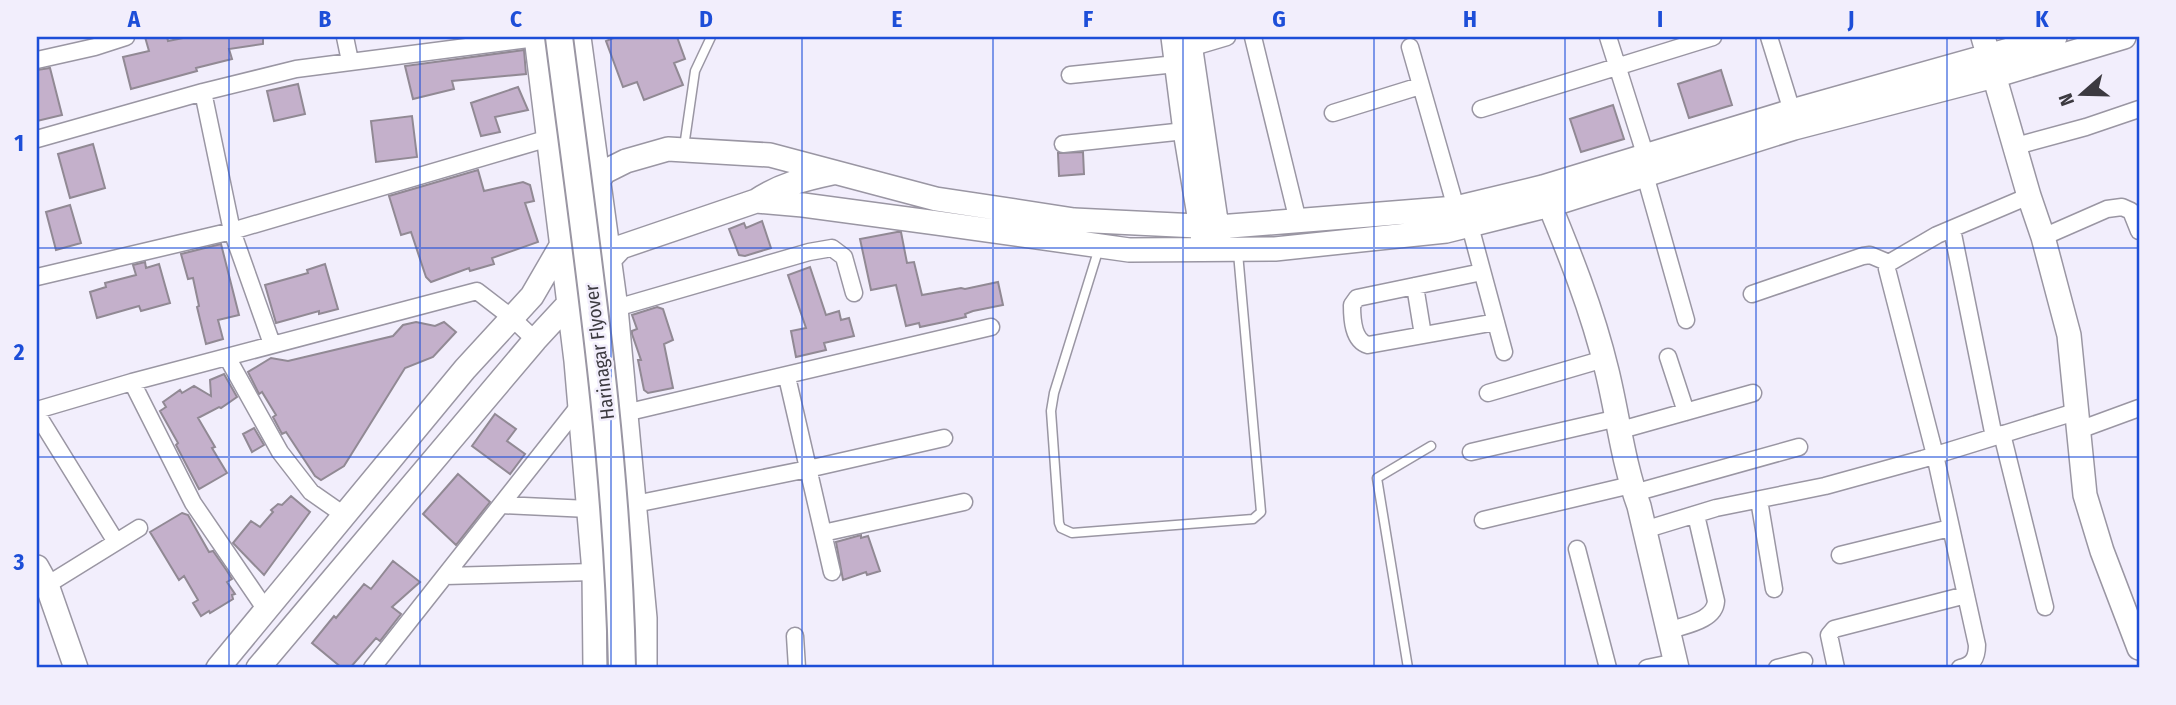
<svg xmlns="http://www.w3.org/2000/svg" width="2176" height="705" viewBox="0 0 2176 705" font-family="'Fira Sans Condensed',sans-serif">
	<rect width="100%" height="100%" fill="#f2eefc"/>
	<path fill="#c4b0cb" stroke="#918994" stroke-width="2" d="M145,37h22l1,4 20,-4h75v7l-34,5 3,10 -36,9 1,3 -66,18 -8,-32 26,-6z
		M616,37h61l8,22 -11,4 9,22 -39,15 -7,-18 -14,5 -17,-46z
		M524,50l2,24 -74,7 2,8 -41,10 -8,-33z
		M50,68l12,47 -25,6v-51z
		M1721,70l11,35 -43,13 -11,-34z
		M298,84l7,30 -31,7 -7,-30z
		M518,87l10,23 -33,7 5,15 -19,4 -10,-33z
		M1613,105l11,34 -43,13 -11,-33z
		M412,116l5,41 -41,5 -5,-41z
		M93,144l12,44 -35,10 -12,-44z
		M1083,152l1,22 -25,2 -1,-23z
		M478,170l6,21 39,-9 7,3 4,16 -9,2 13,39 -46,16 2,6 -24,7 -1,-3 -38,14 -5,-5 -15,-45 -10,3 -12,-39z
		M70,205l11,38 -25,7 -10,-38z
		M762,221l9,27 -26,8 -6,-1 -10,-26 15,-6 2,5z
		M897,232h4l6,31 7,-1 8,33 39,-7 4,1 33,-7 5,23 -30,6 -8,3 1,3 -22,5 -24,5 -1,-4 -13,3 -10,-41 -25,5 -11,-51z
		M221,244l18,71 -21,5 5,19 -17,5 -9,-37 2,-1 -6,-28 -5,1 -7,-25z
		M145,262l1,6 13,-4 11,39 -29,8 -2,-5 -42,12 -7,-26 16,-5 -1,-4 31,-8 -3,-10z
		M325,264l13,45 -19,5v-3l-43,12 -11,-38 43,-12 -1,-3z
		M810,267l16,48 13,-4 2,9 8,-2 5,18 -30,7 2,7 -30,7 -5,-26 15,-3 -18,-53z
		M657,307l6,2 10,31 -9,4 9,44 -25,5 -4,-3 -6,-30h3l-9,-26v-3l5,-2 -5,-14z
		M416,322l19,4 9,-4 12,10 -23,25 -28,11 -61,98 -23,14 -6,-4 -29,-44 -4,2 -9,-17 3,-2 -14,-23 -3,2 -11,-22 23,-14 17,3 105,-25 10,-11z
		M224,374l13,23 -16,11 -2,-1 -21,11 17,29 -3,1 15,25 -28,16 -23,-44 2,-2 -18,-32 6,-4 -3,-5 17,-12 2,3 12,-7 17,10 -1,-16z
		M495,414l21,15 -9,12 18,13 -15,20 -38,-28z
		M254,428l10,17 -12,7 -9,-18z
		M458,474l32,28 -34,43 -33,-31z
		M291,496l19,16 -46,63 -31,-32 18,-22 9,6 13,-15 -2,-2 7,-6 4,1z
		M182,513l6,2 21,37 4,-1 14,20 5,8 -5,3 8,12 -3,1 1,4 -23,14 -1,-2 -8,5 -8,-13 5,-3 -14,-24 -5,4 -29,-48z
		M861,535v3l7,-2 12,35 -13,4 -1,-3 -23,8 -7,-38z
		M393,561l27,21 -28,25 9,7 -21,27 -4,-3 -26,30h-8l-30,-25 22,-27 2,2 28,-34 7,5z"/>
	<g fill="none" stroke-linecap="round" stroke-linejoin="round">
		<defs>
			<path id="lane" d="M684,147l11,-76 16,-34
				M1099,248l-45,145 -3,18 8,112 2,5 11,5 181,-14 8,-7 -23,-259
				M1408,668l-31,-190 54,-32"/>
			<path id="street" d="M345,37l5,24
				M1253,37l45,184
				M1608,37l38,120
				M1769,37l23,74
				M1410,47l46,161
				M1190,48l37,-11
				M37,60l58,-13 31,-10
				M1070,75l106,-11
				M203,92l29,139 40,113
				M1481,109l232,-72
				M1333,113l87,-27
				M37,139l166,-47 93,-23 240,-31
				M1063,144l122,-13
				M2016,146l70,-19 53,-18
				M1645,175l41,145
				M1470,226l34,126
				M1952,229l42,208
				M2043,237l64,-28 15,-2 9,4 8,20
				M1482,272l-125,26 -5,7c0,14 1,36 16,40l128,-23
				M37,277l195,-46 317,-93
				M1415,286l8,49
				M1752,294l111,-38 7,-1 19,8
				M616,308l193,-56 23,-4 12,9 10,36
				M227,357l53,95 31,40 33,23
				M1668,357l18,55
				M787,377l45,195
				M132,382l61,121 73,107
				M1488,393l116,-34
				M37,410l95,-28 345,-91 35,27 23,22
				M625,413l366,-86
				M37,414l79,128
				M1621,430l132,-37
				M2079,430l60,-22
				M2002,434l43,173
				M1471,452l147,-34
				M1634,493l165,-46
				M1759,500l15,89
				M635,504l173,-35 136,-31
				M501,505l88,4
				M1483,520l148,-35
				M1644,530l72,-22 109,-22 98,-27 152,-47
				M823,533l141,-31
				M1577,549l31,119
				M1840,555l110,-27
				M445,576l149,-4
				M47,585l92,-57
				M1668,631c16,-6 47,-10 48,-30l-20,-86
				M795,636l2,32
				M372,668l207,-262
				M1647,668l29,-6
				M1777,668l27,-7
				M1836,668l-7,-33 5,-6 132,-34
				M1960,668c13,-3 17,-10 17,-23l-42,-190 -48,-186 2,-6 48,-28 92,-39"/>
			<path id="secondary" d="M536,37l40,324 18,211 1,96
				M579,37l37,271 29,310v50
				M1173,37l12,94 18,109
				M1189,37l30,204
				M1983,37l46,159 14,41 26,98 16,160 17,56 37,97
				M1545,194c24,58 47,115 62,177 11,45 16,92 32,135l38,162
				M756,201l47,4 134,18 192,27 146,-1 171,-18 104,-26 244,-77 200,-52 130,-39
				M37,567l10,18 29,83
				M218,668l247,-299 67,-73 72,-124 22,-11 42,-12 102,6 166,44 138,21 144,7 238,-19 87,-21 249,-76 263,-74
				M258,668l277,-328 86,-93 135,-46c24,-16 48,-22 76,-28"/>
		</defs>
		<use href="#lane" stroke="#9a96a3" stroke-width="11"/>
		<use href="#street" stroke="#9a96a3" stroke-width="19"/>
		<use href="#secondary" stroke="#9a96a3" stroke-width="26"/>
		<use href="#lane" stroke="#fff" stroke-width="8"/>
		<use href="#street" stroke="#fff" stroke-width="16"/>
		<use href="#secondary" stroke="#fff" stroke-width="23"/>
		<defs>
			<path id="primary-bridge" d="M559,37c27,210 59,419 63,631"/>
		</defs>
		<use href="#primary-bridge" stroke="#9a96a3" stroke-width="30" stroke-linecap="butt"/>
		<use href="#primary-bridge" stroke="#fff" stroke-width="26"/>
	</g>
	<path fill="none" stroke="#1d4ed8" stroke-width="2" stroke-opacity="0.55" d="M229,37v631M420,37v631M611,37v631M802,37v631M993,37v631M1183,37v631M1374,37v631M1565,37v631M1756,37v631M1947,37v631M37,248h2102M37,457h2102"/>
	<g text-anchor="middle" stroke-width="5" stroke-linejoin="round" paint-order="stroke">
		<g font-size="19" fill="#3c3a40" stroke="#f2eefc">
			<text transform="translate(599 352) rotate(-97)" y="7">Harinagar Flyover</text>
		</g>
	</g>
	<rect width="2176" height="705" fill="none" stroke="#f2eefc" stroke-width="77"/>
	<g transform="translate(2082 94) rotate(250)" stroke="#f2eefc" stroke-width="5" paint-order="stroke">
	<path d="M0-5L12 26L0 18L-12 26Z" fill="#3c3a40"/>
	<text y="-10" font-size="19" font-weight="bold" text-anchor="middle" fill="#3c3a40">N</text>
	</g>
	<rect x="38" y="38" width="2100" height="628" fill="none" stroke="#1d4ed8" stroke-width="2.5"/>
	<g font-size="23" text-anchor="middle" font-weight="bold" fill="#1d4ed8">
		<text x="134" y="27">A</text>
		<text x="325" y="27">B</text>
		<text x="516" y="27">C</text>
		<text x="706" y="27">D</text>
		<text x="897" y="27">E</text>
		<text x="1088" y="27">F</text>
		<text x="1279" y="27">G</text>
		<text x="1470" y="27">H</text>
		<text x="1660" y="27">I</text>
		<text x="1851" y="27">J</text>
		<text x="2042" y="27">K</text>
		<text x="19" y="151">1</text>
		<text x="19" y="360">2</text>
		<text x="19" y="570">3</text>
	</g>
</svg>
